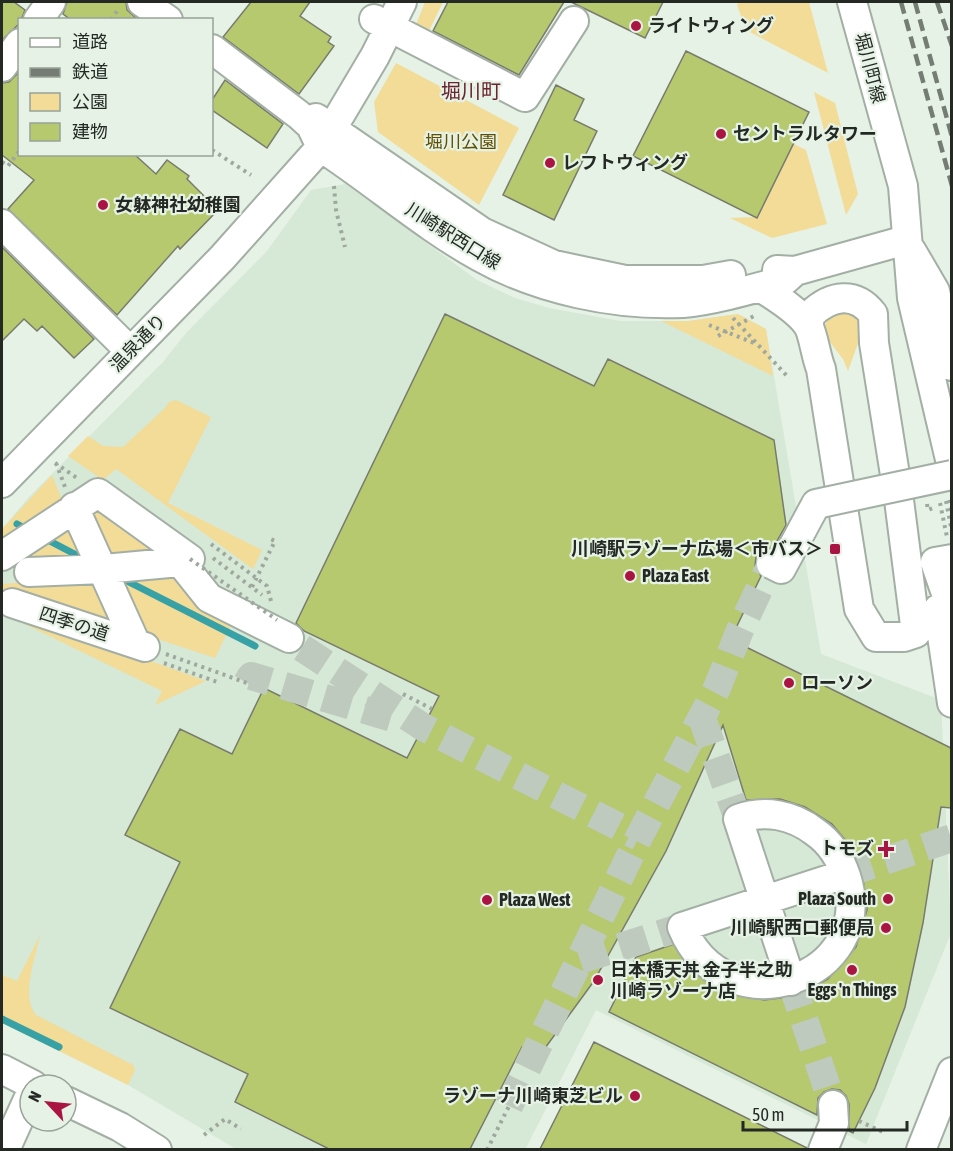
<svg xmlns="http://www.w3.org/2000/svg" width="953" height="1151" viewBox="0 0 953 1151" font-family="'Asap Condensed','Noto Sans JP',sans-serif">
	<rect width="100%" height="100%" fill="#e5f2e5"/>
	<path fill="#d6e8d6" d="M346,184l131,96 38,18 34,10 71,13h68l50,-7 28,15 55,325 120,46 10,233 -85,211 -270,-134 -71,140 -289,-1 -108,-64 -126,-63v-493l27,-32 134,-135 23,-29 81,-82 44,-61z"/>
	<path fill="#f2dc98" d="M425,2h18l-14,29 -14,-4z
		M739,2h70l19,71 -82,-43 -9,-25z
		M396,63l123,65 -40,77 -101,-73 -4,-30z
		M814,92l21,11 23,91 -12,21z
		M794,144l12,6 21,74 -55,14 -42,-20 27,-1z
		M848,311l11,7 3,14 -14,39 -5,-12 -20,-26c3,-16 10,-20 25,-22z
		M738,314l28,15 7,47 -112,-55h27z
		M176,400l35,17 -43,86 94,47 -9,19 -137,-100 -13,11 -35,-24 20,-20 15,10 20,1 42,-39 4,-6z
		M52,475l13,32 -63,42v-20z
		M97,499l67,56 -56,5 -26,-52z
		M69,514l21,49 -88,4z
		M175,571l57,52 -17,35 -73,-24 -28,-59z
		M98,577l23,51 -119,-35v-9z
		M2,607l204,74 -51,24 7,-14 -160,-78z
		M40,935c-4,23 -20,60 -4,80l97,50 2,5 -7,15 -126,-62v-48l15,6z"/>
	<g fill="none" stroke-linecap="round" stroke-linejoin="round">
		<path stroke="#38a1a5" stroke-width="7" d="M17,524l11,6
			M44,538l40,21
			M121,578l134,68
			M2,1019l57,28"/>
	</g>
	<path fill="#b6c96f" stroke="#787b6d" stroke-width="1.5" d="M2,2h12l11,8 -5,13 -18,17z
		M67,2h59l1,8 11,10h-67l-8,-6z
		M251,2h59l-10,14 31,21 -3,5 6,4 -35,48 -76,-57z
		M448,2h116l-45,73 -86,-44z
		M571,2h92l-18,36z
		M686,51l123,61 -52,106 -124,-62z
		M20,71v83h114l22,20 11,-14 22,16 -2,3 31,31 -38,39 -2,-3 -61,69 -109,-106 26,-29 -32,-25v-72l7,-1z
		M225,80l58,44 -16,24 -55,-38v-10z
		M556,85l28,14 -10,21 23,11 -43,89 -51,-25z
		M2,247l92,92 -20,19 -32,-32 -5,5 -13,-12 -22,22z
		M445,314l149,72 14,-27 166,81 12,85 -13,23 -11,2 -6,7 -1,9 6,10 -25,52 13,6 -3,13 205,101v60l-10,-1 -18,116 -18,84 -30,81 -22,45 -4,-2v-27l-3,-8 -6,-6 -8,-1 -8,3 -6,6 -1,17 -208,-103 27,-55 38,-13 20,29 28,18 42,9 33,-4 31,-17 28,-32 11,-37 -5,-39 -10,-23 -20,-24 -27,-17 -25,-8 -34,1 -23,-75 -57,126 -72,130 -54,74 -18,-8 -52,102h-141l-94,-47 13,-28 -138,-66 70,-146 -55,-27 55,-106 52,25 32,-66 143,70 32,-62 -135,-65 -8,-8z
		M594,1042l213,106v1h-267z"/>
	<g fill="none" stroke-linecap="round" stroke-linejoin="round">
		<path stroke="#becabe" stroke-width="28" stroke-dasharray="28 14" stroke-linecap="butt" d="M276,622l-3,7 150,98 216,110
			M247,683l4,-7 141,42
			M702,718l36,101
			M845,874l107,-36
			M580,960l102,-33
			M791,981l42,124
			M509,1106l130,-269 78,-149 23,-58 31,-66"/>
		<defs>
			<path id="minor" d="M142,2l26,18
				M852,2l51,184 9,112 40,170
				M374,19l151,78 49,-76
				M38,20l13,-18
				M212,49l87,66 12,11 10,21 20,14c46,32 90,69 139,96 59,33 136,49 203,46 29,-2 73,-15 102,-23l10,-9
				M2,67l18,-24
				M316,118l166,114 72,33 71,15h78l28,-5
				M2,224l128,127
				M911,250l24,41 17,75
				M777,270l18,1 111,-31
				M760,287c13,8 41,26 49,40 5,11 7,30 12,42l38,240 17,28h28l12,-4 -17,-133 -25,-157 -1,-29c-18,-23 -42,-19 -62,0l-3,11
				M2,483l220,-225 99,-111 54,-91 27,-54
				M74,507l62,137
				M169,548l40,50 80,40
				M2,556l96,-63 92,66
				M952,559l-17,3 15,43 -12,4 14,94
				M29,572l75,-3 76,-7
				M12,603l133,44
				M791,981l-53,-162c27,-10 55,-4 77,13 16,11 25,26 31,44 33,102 -120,156 -164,51l163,-53
				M2,1069l31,16
				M66,1101l54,26 37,23
				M5,1150l25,-55
				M823,1150l11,-27 -1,-18
				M921,1150l31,-78"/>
		</defs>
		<use href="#minor" stroke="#a3afa4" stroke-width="32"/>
		<path stroke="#9ea89e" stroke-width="4" stroke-dasharray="3 4.5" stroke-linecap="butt" d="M111,20l8,-12
			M212,150l39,25
			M2,162l6,4 12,-16
			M334,186l2,24 9,37
			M733,318l55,59
			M709,325l45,18
			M718,336l36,-20
			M55,463l22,15
			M56,463l9,24
			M949,500l3,11
			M946,501l6,31
			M940,503l7,34
			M927,504l1,6 5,-2
			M211,544l56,42 4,15
			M213,558l49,37
			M252,587l23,-46 -7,-3
			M166,654l81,29
			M164,663l56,20
			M403,694l29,15
			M859,1121l26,12
			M204,1135l21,-16 16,10
			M487,1150l22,-44"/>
		<use href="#minor" stroke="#fff" stroke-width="28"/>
		<path stroke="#747c74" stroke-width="4.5" stroke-dasharray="12 6" stroke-linecap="butt" d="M901,2l51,184
			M915,2l37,135
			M937,2l15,44"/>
		<defs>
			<path id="minor-bridge" d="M771,564l10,5 35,-65 136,-29"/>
		</defs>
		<use href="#minor-bridge" stroke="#a3afa4" stroke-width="32" stroke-linecap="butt"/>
		<path stroke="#9ea89e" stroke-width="4" stroke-dasharray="3 4.5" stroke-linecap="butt" d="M190,559l87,61"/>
		<use href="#minor-bridge" stroke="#fff" stroke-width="28"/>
	</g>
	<g fill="#a91442" stroke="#e5f2e5" stroke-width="2">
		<circle cx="636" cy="26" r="6"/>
		<circle cx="721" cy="134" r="6"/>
		<circle cx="550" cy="163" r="6"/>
		<circle cx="103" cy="205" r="6"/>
		<rect x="829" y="543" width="12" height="12" rx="3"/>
		<circle cx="630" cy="576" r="6"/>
		<circle cx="789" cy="683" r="6"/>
		<path d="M883 840h6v6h6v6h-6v6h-6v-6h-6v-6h6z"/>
		<circle cx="888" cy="899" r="6"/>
		<circle cx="487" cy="900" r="6"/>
		<circle cx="886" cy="928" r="6"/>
		<circle cx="852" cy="970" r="6"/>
		<circle cx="598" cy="980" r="6"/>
		<circle cx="635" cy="1096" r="6"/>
	</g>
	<g text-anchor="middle" stroke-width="4.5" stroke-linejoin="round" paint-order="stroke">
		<g font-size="18" font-weight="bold" fill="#242924" stroke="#e5f2e5" text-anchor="start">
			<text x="648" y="32">ライトウィング</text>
			<text x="733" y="140">セントラルタワー</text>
			<text x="562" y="169">レフトウィング</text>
			<text x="115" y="211">女躰神社幼稚園</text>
			<text x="823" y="555" text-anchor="end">川崎駅ラゾーナ広場＜市バス＞</text>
			<text x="642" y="582">Plaza East</text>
			<text x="801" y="689">ローソン</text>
			<text x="874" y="855" text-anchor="end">トモズ</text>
			<text x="876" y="905" text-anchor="end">Plaza South</text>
			<text x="499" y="906">Plaza West</text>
			<text x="874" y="934" text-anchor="end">川崎駅西口郵便局</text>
			<text x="610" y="976">日本橋天丼 金子半之助<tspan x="610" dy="21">川崎ラゾーナ店</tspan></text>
			<text x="852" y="996" text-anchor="middle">Eggs 'n Things</text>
			<text x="623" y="1102" text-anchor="end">ラゾーナ川崎東芝ビル</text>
		</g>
		<g font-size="18" fill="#242924" stroke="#e5f2e5">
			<text transform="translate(870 68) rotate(75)" y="6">堀川町線</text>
			<text transform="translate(453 236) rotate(32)" y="6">川崎駅西口線</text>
			<text transform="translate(138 343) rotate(-46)" y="6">温泉通り</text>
			<text transform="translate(74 624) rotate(18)" y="6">四季の道</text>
		</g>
		<g font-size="18" fill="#614e00" stroke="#e5f2e5">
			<text x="461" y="148">堀川公園</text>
		</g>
		<g font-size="20" fill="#692331" stroke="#e5f2e5">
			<text x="471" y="98">堀川町</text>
		</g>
	</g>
	<rect width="953" height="1151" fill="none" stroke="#242924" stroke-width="6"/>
	<rect x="18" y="18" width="195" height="138" fill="#e5f2e5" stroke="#98a298" stroke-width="1.5"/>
	<rect x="30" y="38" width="30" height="9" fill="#ffffff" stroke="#98a298" stroke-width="1.5"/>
	<text x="72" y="48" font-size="18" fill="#242924">道路</text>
	<rect x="30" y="68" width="30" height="9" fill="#747c74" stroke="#98a298" stroke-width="1.5"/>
	<text x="72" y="78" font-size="18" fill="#242924">鉄道</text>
	<rect x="30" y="93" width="30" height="18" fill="#f2dc98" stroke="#98a298" stroke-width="1.5"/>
	<text x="72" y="108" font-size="18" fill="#242924">公園</text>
	<rect x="30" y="123" width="30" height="18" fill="#b6c96f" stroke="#98a298" stroke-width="1.5"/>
	<text x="72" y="138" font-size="18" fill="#242924">建物</text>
	<g transform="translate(48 1103) rotate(296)"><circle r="28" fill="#e5f2e5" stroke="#98a298" stroke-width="1.5"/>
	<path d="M0-4.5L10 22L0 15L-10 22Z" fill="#a91442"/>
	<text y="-9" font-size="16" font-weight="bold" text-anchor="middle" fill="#242924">N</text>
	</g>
	<path d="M743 1121v9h164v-9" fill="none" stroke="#242924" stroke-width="3"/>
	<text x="752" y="1121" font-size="18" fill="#242924" stroke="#e5f2e5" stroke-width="4.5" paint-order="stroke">50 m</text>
</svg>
